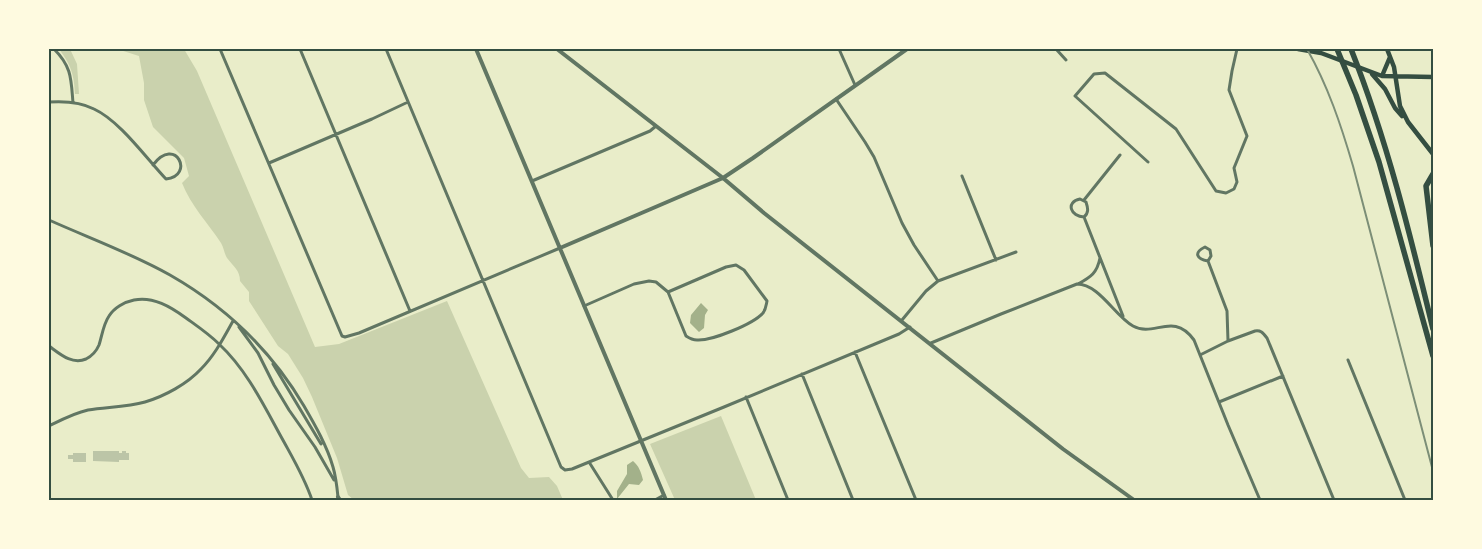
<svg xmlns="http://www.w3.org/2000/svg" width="1482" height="549" viewBox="0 0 1482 549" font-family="Barlow,sans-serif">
	<rect width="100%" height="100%" fill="#e9edc9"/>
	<path fill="#cad2ad" d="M59,49h11l7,15 2,30h-4c-1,-20 -4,-29 -16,-45z
		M117,49h67l13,22 118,276 24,-3 108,-43 74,167 8,10 20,-1 8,9 6,14h-209l-6,-5 -11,-37 -25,-61 -9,-19 -15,-24 -10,-8 -29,-45v-9l-9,-11c0,-11 -7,-15 -13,-23 -3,-5 -3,-10 -6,-15 -13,-20 -30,-37 -39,-60l7,-7 -5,-18 -31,-31 -9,-27v-17l-5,-27z
		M721,416l35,84h-81l-25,-56z"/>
	<path fill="#a3b18a" d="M701,303l7,7 -3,5 -1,13 -5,4 -9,-9 1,-8z
		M633,461c6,5 8,11 10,19l-4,5 -10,-1 -12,15v-8l10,-17v-9z"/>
	<path fill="#bcc5a7" d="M93,451h26v2h3v-2h4v2h3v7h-10v2l-26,-1z
		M73,453h13v9h-13v-3h-5v-4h5z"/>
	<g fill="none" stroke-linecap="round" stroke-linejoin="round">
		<path stroke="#617663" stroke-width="3" d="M54,49c18,18 17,30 19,54
			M220,49l122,287 3,1 14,-4 201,-85
			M300,49l110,262
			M386,49l175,418 4,3 7,-1 152,-62 175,-73 11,-7
			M839,49l16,36
			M1056,49l10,11
			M836,99l29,43 9,15 28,66 12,22 24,36
			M49,102c15,-1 32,0 45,7 26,12 52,49 72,70 29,-3 10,-44 -13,-14
			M1148,162l-73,-66 19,-22 11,-1 71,56 40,62 10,2 8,-4 3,-7 -3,-14 13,-32 -18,-46 3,-19 5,-22
			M269,163l103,-44 36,-17
			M962,176l34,84
			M532,181l118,-50 6,-5
			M1080,199l6,3c2,6 3,11 -2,15 -13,0 -19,-15 -4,-18z
			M1084,200l36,-45
			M1084,217l39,99
			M49,220c40,18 82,33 121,55 56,32 101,75 134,131 11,19 23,40 29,61 3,10 4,20 5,30
			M1208,261c-11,-2 -15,-8 -3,-14l5,3 1,6 -3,5 19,50 1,30
			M1078,284c13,-7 19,-11 22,-26
			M584,306l50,-22 15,-3 7,1 12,10 18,44c3,2 7,4 11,4 15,1 56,-16 66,-27 3,-4 3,-7 4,-12l-23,-31 -8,-5 -10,2 -58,25
			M902,320l24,-29 12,-10 78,-29
			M239,327l19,26 16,32 15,25 26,37 19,33
			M931,343l70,-29 76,-30c22,0 38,32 56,42 21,12 40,-15 61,14l34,85 32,75
			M49,346c11,8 23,19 37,13 6,-3 10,-7 13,-14 3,-9 4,-20 10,-29 5,-8 15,-14 25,-16 19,-4 37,7 52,18 11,8 23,16 33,26 29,27 46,64 65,98 11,20 21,37 28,58
			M855,352l61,148
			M1200,355l28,-14 27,-10c6,-1 8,2 12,7l67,162
			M1348,360l57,140
			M273,364l48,80
			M802,374l51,126
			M746,397l42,103
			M1219,402l64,-26
			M49,426c12,-6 25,-13 39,-16 19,-3 39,-3 57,-8 20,-6 42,-18 56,-33 14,-14 23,-32 32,-48
			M589,462l24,38
			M655,500l9,-5"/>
		<path stroke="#617663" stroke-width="4" d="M476,49l190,451
			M557,49l166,129 41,35 299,236 71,51
			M560,248l163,-70 30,-20 154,-109
			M338,497l2,3"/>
		<path stroke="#344e41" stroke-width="4.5" d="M1298,49l23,4 61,23 51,1
			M1387,49l7,18 6,39 8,16 25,32
			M1372,74l13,15 10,19 7,8
			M1382,76l8,-19"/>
		<path stroke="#344e41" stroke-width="5.5" d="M1337,49l19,46 23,67 54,194
			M1351,49c36,91 59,185 82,280
			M1433,174l-7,12 7,60"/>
		<path stroke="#7c8e77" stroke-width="2" d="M1307,49c21,37 34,76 46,117l80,305"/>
	</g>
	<rect width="1482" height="549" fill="none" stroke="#fefae0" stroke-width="100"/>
	<rect x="50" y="50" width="1382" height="449" fill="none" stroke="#344e41" stroke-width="2"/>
</svg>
